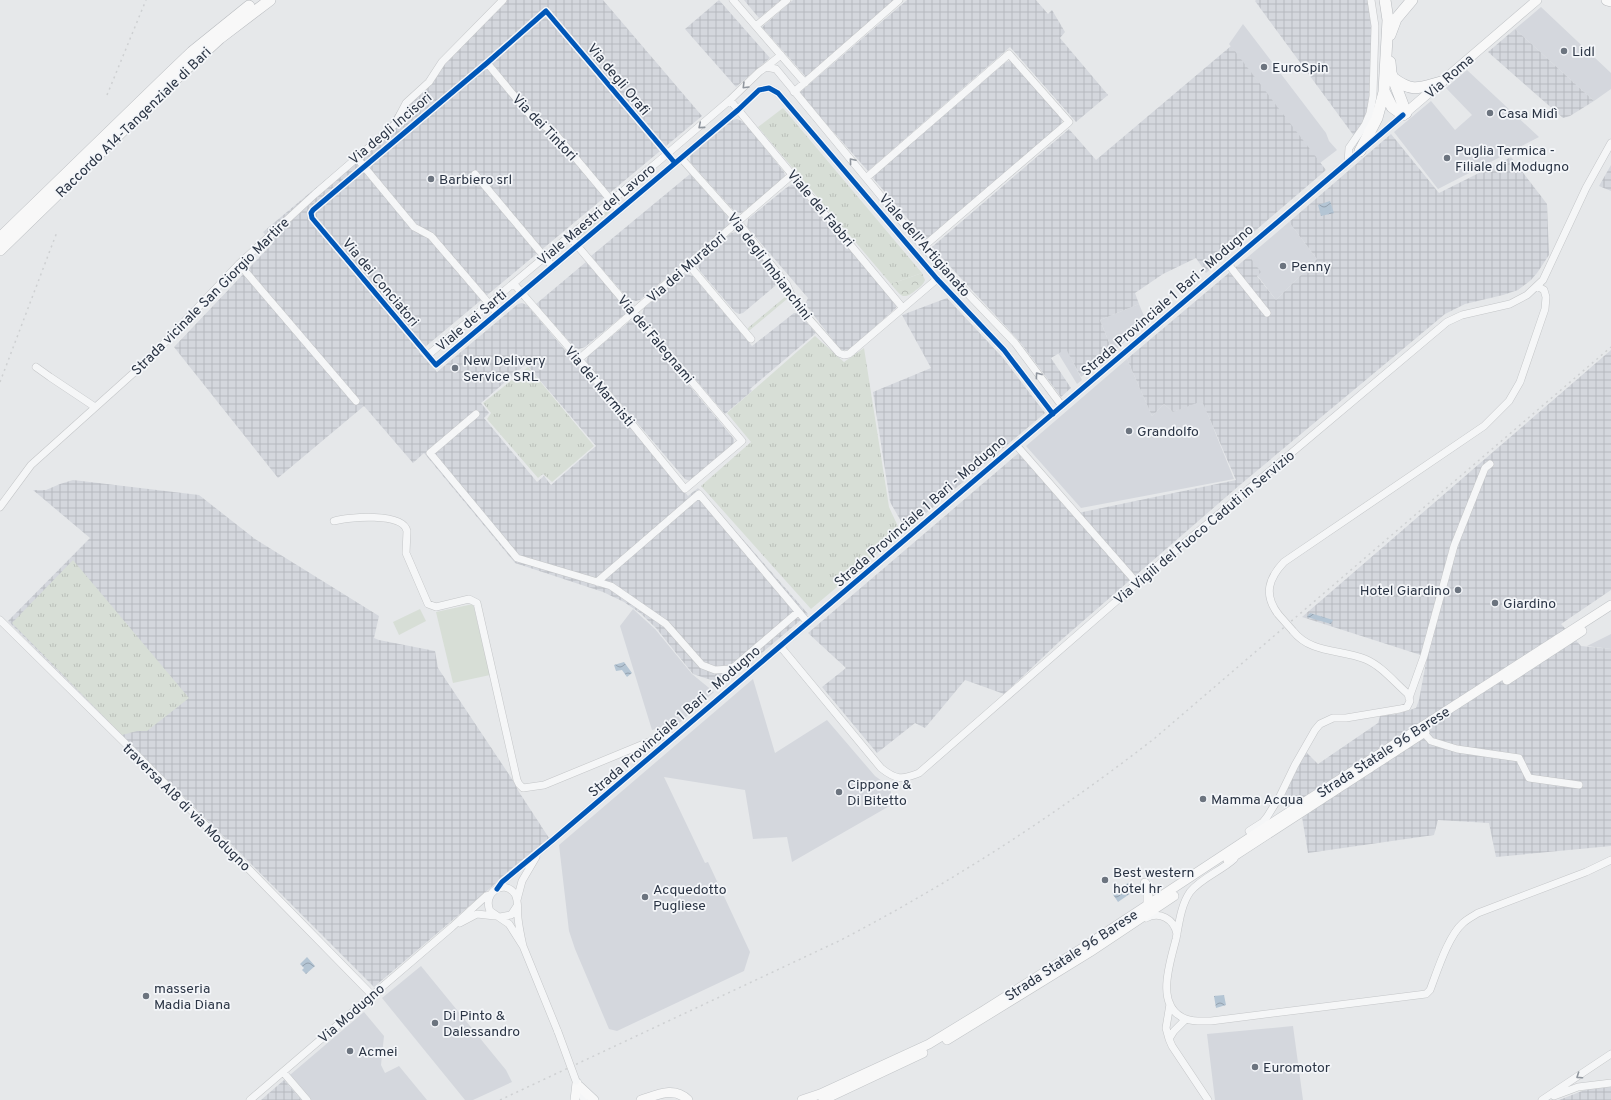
<svg xmlns="http://www.w3.org/2000/svg" width="1611" height="1100" viewBox="0 0 1611 1100" font-family="Overpass,sans-serif">
	<defs>
		<pattern id="industrial-grid" width="8" height="8" patternUnits="userSpaceOnUse"><rect width="8" height="8" fill="#d4d7dd"/><path d="M0 4h8M4 0v8" fill="none" stroke="#b6b9bf"/></pattern>
		<pattern id="grass-tufts" width="24" height="20" patternUnits="userSpaceOnUse"><rect width="24" height="20" fill="#d7ded6"/><path d="M3 7l-1-3M5 7V3M7 7l1-3M15 17l-1-3M17 17v-4M19 17l1-3" fill="none" stroke="#b9bfb9"/></pattern>
		<pattern id="forest-crowns" width="20" height="18" patternUnits="userSpaceOnUse"><rect width="20" height="18" fill="#d7ded6"/><path d="M2 6a3 3 0 1 1 6 0M12 15a3 3 0 1 1 6 0" fill="none" stroke="#b9bfb9"/></pattern>
		<pattern id="water-waves" width="16" height="10" patternUnits="userSpaceOnUse"><rect width="16" height="10" fill="#b4c5d4"/><path d="M0 5q4-4 8 0t8 0" fill="none" stroke="#93a1ae"/></pattern>
	</defs>
	<rect width="100%" height="100%" fill="#e6e8ea"/>
	<path fill="#d4d7dd" d="M1541,7l70,66v16l-17,12 -79,-72z
		M1243,24l83,109 3,8 8,9 -17,13 -91,-119z
		M1467,70l72,67 -101,52 -44,-57 37,-31 24,29 17,-15 -26,-27z
		M1289,222l28,37 -41,41 -19,-25 3,-3 -11,-16z
		M1139,304l8,19 -34,29 -13,-32z
		M1066,348l16,32 -5,4 -19,-31z
		M1127,359l25,57 12,-12 9,8 29,-12 32,79 -153,29 -55,-62z
		M633,609l22,20 37,45 22,18 -37,33 -2,-1 -23,6 -32,-104z
		M1611,634v15l-24,-3z
		M753,679l22,74 52,-33 48,56 14,10 2,4v5h5l-3,9 -101,58 -5,-25 -34,2 -8,-49 -81,-13 41,86 3,-1 42,90 -6,19 -127,60 -8,-2 -34,-80 -6,-18 -10,-86z
		M421,966l85,104 6,12 -39,18h-8l-83,-102z
		M364,1012l20,24 -3,29 4,8 14,-7 28,34h-126l-17,-20z
		M1293,1026l10,74h-88l-8,-66z"/>
	<path fill="url(#industrial-grid)" fill-rule="evenodd" d="M499,0h104l99,116 -283,236 18,20 81,-68 4,-1 5,2 161,191 10,-8 110,126 -75,63 -13,4 -9,-1 -18,-6 -37,-46 -16,-15 -16,-11 -21,-10 -88,-29 -91,-110 -11,10 -49,-57 -86,72 -104,-131 99,-104 -10,-11 122,-102 20,-30 18,-16 21,-29zM526,364l70,82 -45,39 -7,-9 -7,6 -53,-64 5,-5 -8,-10z
		M719,0l51,58 -34,29 -51,-58z
		M744,0h37l-22,18z
		M793,0h102l-89,77 -44,-50z
		M907,0h129l12,14 4,-4 13,22 -5,6 48,57 -32,27 -66,-75 -142,124 -69,-78z
		M1256,0h113l2,21 1,58 -3,30 -6,15 -9,12 -99,-135z
		M1515,29l79,72 -24,15 -7,2 -75,-66z
		M1231,46l95,124 -120,103 -10,-15 -33,16 -28,19 4,11 -39,16 12,30 -31,27 -15,-28 -15,9 20,30 -10,9 -41,-55 -88,-95 137,-118 27,31z
		M1009,61l4,2 49,56v5l-136,116 -54,-63 134,-115z
		M737,119l7,3 40,50 1,4 -1,4 -43,33 -6,-1 -45,-50v-6l42,-36z
		M1391,134l48,59 72,-36 36,47 2,51 -12,18 -6,7 -13,10 -15,5 -38,9 -20,10 -204,170 -181,157 -56,53 -39,-14 -40,48 -10,-5 -38,30 -55,-66 24,-19 -38,-35 213,-182 57,62 158,-33 -34,-79 -29,11 -9,-8 -12,12 -25,-57 122,-103 12,16 -4,4 19,24 41,-41 -28,-37z
		M1611,165v26l-12,-5z
		M690,174l38,43 1,8 -89,75 -4,1 -8,-2 -37,-43z
		M794,184l103,121 -1,3 -47,42h-7l-3,-2 -34,-44 3,-6 -61,-71 1,-8 38,-31 5,-3z
		M736,232l5,2 36,42 1,5 -3,5 -32,27 -4,1 -4,-2 -35,-41 -2,-5 2,-5 31,-28z
		M586,262l39,45v7l-40,33 -6,2 -4,-1 -39,-44z
		M686,274l7,2 59,70 42,-33 5,1 17,19 -66,56 2,2 -27,23 -82,-96 -1,-4 2,-6 39,-33z
		M947,298l56,60 42,55 -139,117 -16,-28 -17,-110 58,-24 -29,-53z
		M630,321l6,1 98,117v5l-44,37 -5,-2 -98,-115 -1,-3 2,-5z
		M1611,350v240l-50,34 20,22 30,3v197l-115,11 -7,-34 -51,-3 -4,15 -126,18 -6,-36 -18,-12 -1,-7 16,-35 7,-11 12,12 60,-41 2,-7 17,-2 19,-6 3,-8 8,-43 -125,-40z
		M73,480l126,15 56,44 124,77 -5,22 5,2 56,11 3,17 76,114 5,10 30,46 -175,149 -366,-366 82,-83 -57,-48h13l14,-6z
		M284,1080l17,20h-40z
		M1611,1087v13h-52l31,-12z"/>
	<path fill="url(#grass-tufts)" d="M783,108l139,165 -31,11 -133,-157z
		M611,207l2,2 -35,30 -2,-2z
		M785,297h2v2l-37,31h-2v-2z
		M815,336l29,26 20,-14 25,159 12,26 -90,76 -110,-123 50,-44 -24,-29z
		M528,367l66,79 -42,36 -9,-8 -5,4 -51,-59 4,-6 -8,-10z
		M73,560l116,138 -42,33h-10l-15,4 -110,-112z"/>
	<path fill="url(#forest-crowns)" d="M922,273l3,7c-2,5 -5,7 -9,10 -13,11 -15,6 -25,-6z"/>
	<path fill="#d7ded6" d="M473,604l17,71 -37,8 -17,-71z
		M420,609l6,12 -27,14 -6,-13z"/>
	<path fill="url(#water-waves)" d="M1330,201l4,12 -13,3 -3,-11z
		M1310,613l23,7 -2,4 -24,-7z
		M624,662l8,11 -5,4 -5,-7 -6,1 -2,-6z
		M1128,883l6,8 -16,11 -6,-9z
		M307,957l8,9 -9,8 -4,-4 2,-2 -4,-4z
		M1224,995l2,10 -10,3 -2,-12z"/>
	<g fill="none" stroke-linecap="round" stroke-linejoin="round">
		<defs>
			<path id="minor" d="M733,0l72,83
				M756,26l31,-26
				M487,63l48,58 18,10 66,79
				M766,67l15,-12
				M794,92l105,-92
				M730,100l172,207
				M681,158l57,64 49,63 7,17 45,51 5,2 5,-1 88,-75
				M1348,162l1,-14 16,-23 5,-12 3,-17 2,-70 -4,-26
				M361,163l53,64 17,9 66,77
				M675,163l-129,-152 -59,52 -174,147 -2,3 1,5 124,147 302,-255 21,-20 10,-2 9,5 159,186 67,71 49,64
				M475,174l78,93
				M866,178l143,-124 60,68 -146,125
				M239,264l117,137
				M688,264l63,75
				M1228,264l39,49
				M514,284l65,75 106,130 57,-48 -172,-204
				M427,356l240,-202 63,-54 29,-28 7,-5 10,2 147,178 92,96 47,63
				M579,359l214,-185
				M36,367l14,10 45,30
				M476,414l-46,39 87,105 94,28 55,38 36,41 13,5 15,-1 5,-3 63,-54
				M1016,445l121,138
				M0,507l31,-42 117,-105 91,-96 76,-70 73,-63 7,-7 11,-21 23,-21 13,-20 61,-62
				M334,521c14,-4 69,-9 73,10l-1,22 22,51 8,3 33,-8 8,4 40,177 2,4 4,4 21,-3 124,-51 5,4
				M597,582l102,-88 109,129
				M1278,614c-15,-20 -9,-36 6,-52l200,-136 25,-25 11,-19 25,-73 1,-12 -2,-7 -7,-4
				M0,620l136,134 236,241
				M780,646l101,122c15,12 21,12 38,5l218,-190 310,-261 15,-7 48,-11 17,-9 16,-15 43,-92 25,-45
				M1409,698l15,-42 30,-110 31,-78 5,-4
				M1424,733l7,8 26,8 62,9 10,20 50,7
				M1249,831l14,-9 4,-5 13,-21 15,-31 20,-35 5,-6 13,-6h13l54,-9 7,-2 3,-6 -2,-7c-13,-11 -26,-28 -43,-35 -24,-10 -54,-5 -72,-28
				M1234,859c-13,12 -33,19 -44,33 -9,13 -11,31 -14,47 -6,24 -22,68 10,80 8,3 17,2 25,2 72,-9 143,-18 215,-27l4,-4c7,-18 18,-54 33,-67 4,-4 10,-7 15,-10l108,-41 25,-12
				M497,889l5,-7 52,-43 849,-724
				M517,900l5,-19 14,-24
				M500,917l11,-2 6,-9
				M1146,918c14,-7 28,1 31,16
				M460,923l17,-9 18,2
				M523,946c-2,-9 -4,-18 -5,-28 -1,-7 1,-17 -3,-24 -11,-16 -33,-1 -25,17l19,13 14,22 35,86
				M1170,1004l-4,24 3,11 5,-8 12,-12
				M1169,1039l3,7 36,54
				M283,1072l24,28
				M579,1087l5,13
				M1554,1096l24,-9 33,-4
				M250,1100l202,-173 34,-31 4,-1
				M1542,1100l69,-46"/>
			<path id="major" d="M1403,115l134,-115
				M1507,680l75,-49
				M1228,860l197,-128
				M1145,883l3,8v15
				M947,1040l143,-88 84,-56
				M579,1086l15,14
				M575,1100l2,-17
				M641,1100c16,-5 33,-14 47,0
				M802,1100l18,-6 109,-50 54,-33 101,-64 185,-122 342,-220
				M823,1100l100,-47"/>
			<path id="highway" d="M1385,0l3,20 -4,71 8,16 11,8
				M1607,0l4,1
				M1390,35l6,-16 16,-19
				M1390,62l1,11 15,40
				M1393,78c20,15 26,10 48,4
				M1360,151l17,-33 7,-26
				M0,238l169,-164 23,-22 57,-46
				M0,250l185,-180 35,-32 50,-38"/>
		</defs>
		<use href="#minor" stroke="#c4c6c8" stroke-width="8"/>
		<use href="#major" stroke="#c2c5c8" stroke-width="10"/>
		<use href="#highway" stroke="#b8bbbf" stroke-width="12"/>
		<use href="#minor" stroke="#f5f6f7" stroke-width="7"/>
		<use href="#major" stroke="#f8f8f8" stroke-width="9"/>
		<use href="#highway" stroke="#f8f8f8" stroke-width="11"/>
		<path stroke="#ced0d2" stroke-width="1.5" stroke-dasharray="2 4" stroke-linecap="butt" d="M107,95l39,-95
			M0,382l57,-150
			M500,1100l341,-160c111,-58 215,-125 314,-202l456,-391"/>
		<defs>
			<path id="minor-bridge" d="M1278,614l15,17
				M558,1032l18,49"/>
		</defs>
		<use href="#minor-bridge" stroke="#c4c6c8" stroke-width="8" stroke-linecap="butt"/>
		<use href="#minor-bridge" stroke="#f5f6f7" stroke-width="7"/>
		<defs>
			<path id="cycleway" d="M675,163l-129,-152 -59,52 -174,147 -2,3 1,5 124,147 302,-255 21,-20 10,-2 9,5 159,186 67,71 49,64
				M497,889l5,-7 52,-43 849,-724"/>
		</defs>
		<use href="#cycleway" stroke="#f4f6f9" stroke-width="8"/>
		<use href="#cycleway" stroke="#0057b8" stroke-width="5"/>
	</g>
	<defs><path id="oneway-chevron" d="M-2-3.5L2.5 0L-2 3.5" fill="none" stroke-width="1.6" stroke-linecap="round" stroke-linejoin="round"/></defs>
	<g stroke="#90969e">
		<use href="#oneway-chevron" transform="translate(745 86) rotate(135)"/>
		<use href="#oneway-chevron" transform="translate(701 126) rotate(140)"/>
		<use href="#oneway-chevron" transform="translate(852 161) rotate(-130)"/>
		<use href="#oneway-chevron" transform="translate(1038 375) rotate(-126)"/>
		<use href="#oneway-chevron" transform="translate(1579 1076) rotate(146)"/>
	</g>
	<g fill="#6c747f" stroke="#f4f6f9" stroke-width="1.5">
		<circle cx="1564" cy="51" r="4"/>
		<circle cx="1264" cy="67" r="4"/>
		<circle cx="1490" cy="113" r="4"/>
		<circle cx="1447" cy="158" r="4"/>
		<circle cx="431" cy="179" r="4"/>
		<circle cx="1283" cy="266" r="4"/>
		<circle cx="455" cy="368" r="4"/>
		<circle cx="1129" cy="431" r="4"/>
		<circle cx="1458" cy="590" r="4"/>
		<circle cx="1495" cy="603" r="4"/>
		<circle cx="839" cy="792" r="4"/>
		<circle cx="1203" cy="799" r="4"/>
		<circle cx="1105" cy="880" r="4"/>
		<circle cx="645" cy="897" r="4"/>
		<circle cx="146" cy="996" r="4"/>
		<circle cx="435" cy="1023" r="4"/>
		<circle cx="350" cy="1051" r="4"/>
		<circle cx="1255" cy="1067" r="4"/>
	</g>
	<g text-anchor="middle" stroke-width="3.5" stroke-linejoin="round" paint-order="stroke">
		<g font-size="14" fill="#2b3545" stroke="#f4f6f9" text-anchor="start">
			<text x="1572" y="56">Lidl</text>
			<text x="1272" y="72">EuroSpin</text>
			<text x="1498" y="118">Casa Midì</text>
			<text x="1455" y="155">Puglia Termica -<tspan x="1455" dy="16">Filiale di Modugno</tspan></text>
			<text x="439" y="184">Barbiero srl</text>
			<text x="1291" y="271">Penny</text>
			<text x="463" y="365">New Delivery<tspan x="463" dy="16">Service SRL</tspan></text>
			<text x="1137" y="436">Grandolfo</text>
			<text x="1450" y="595" text-anchor="end">Hotel Giardino</text>
			<text x="1503" y="608">Giardino</text>
			<text x="847" y="789">Cippone &amp;<tspan x="847" dy="16">Di Bitetto</tspan></text>
			<text x="1211" y="804">Mamma Acqua</text>
			<text x="1113" y="877">Best western<tspan x="1113" dy="16">hotel hr</tspan></text>
			<text x="653" y="894">Acquedotto<tspan x="653" dy="16">Pugliese</tspan></text>
			<text x="154" y="993">masseria<tspan x="154" dy="16">Madia Diana</tspan></text>
			<text x="443" y="1020">Di Pinto &amp;<tspan x="443" dy="16">Dalessandro</tspan></text>
			<text x="358" y="1056">Acmei</text>
			<text x="1263" y="1072">Euromotor</text>
		</g>
		<g font-size="14" fill="#2b3545" stroke="#f4f6f9">
			<text transform="translate(1449 76) rotate(-41)" y="5">Via Roma</text>
			<text transform="translate(619 79) rotate(50)" y="5">Via degli Orafi</text>
			<text transform="translate(133 122) rotate(-44)" y="5">Raccordo A14-Tangenziale di Bari</text>
			<text transform="translate(545 127) rotate(46)" y="5">Via dei Tintori</text>
			<text transform="translate(390 128) rotate(-40)" y="5">Via degli Incisori</text>
			<text transform="translate(821 208) rotate(50)" y="5">Viale dei Fabbri</text>
			<text transform="translate(596 214) rotate(-40)" y="5">Viale Maestri del Lavoro</text>
			<text transform="translate(925 245) rotate(49)" y="5">Viale dell'Artigianato</text>
			<text transform="translate(770 266) rotate(53)" y="5">Via degli Imbianchini</text>
			<text transform="translate(686 267) rotate(-41)" y="5">Via dei Muratori</text>
			<text transform="translate(381 282) rotate(50)" y="5">Via dei Conciatori</text>
			<text transform="translate(210 296) rotate(-45)" y="5">Strada vicinale San Giorgio Martire</text>
			<text transform="translate(1167 300) rotate(-41)" y="5">Strada Provinciale 1 Bari - Modugno</text>
			<text transform="translate(471 320) rotate(-40)" y="5">Viale dei Sarti</text>
			<text transform="translate(656 339) rotate(50)" y="5">Via dei Falegnami</text>
			<text transform="translate(600 386) rotate(50)" y="5">Via dei Marmisti</text>
			<text transform="translate(920 511) rotate(-41)" y="5">Strada Provinciale 1 Bari - Modugno</text>
			<text transform="translate(1204 527) rotate(-40)" y="5">Via Vigili del Fuoco Caduti in Servizio</text>
			<text transform="translate(674 721) rotate(-41)" y="5">Strada Provinciale 1 Bari - Modugno</text>
			<text transform="translate(1383 752) rotate(-33)" y="5">Strada Statale 96 Barese</text>
			<text transform="translate(187 807) rotate(45)" y="5">traversa AI8 di via Modugno</text>
			<text transform="translate(1071 955) rotate(-33)" y="5">Strada Statale 96 Barese</text>
			<text transform="translate(351 1013) rotate(-41)" y="5">Via Modugno</text>
		</g>
	</g>
</svg>
